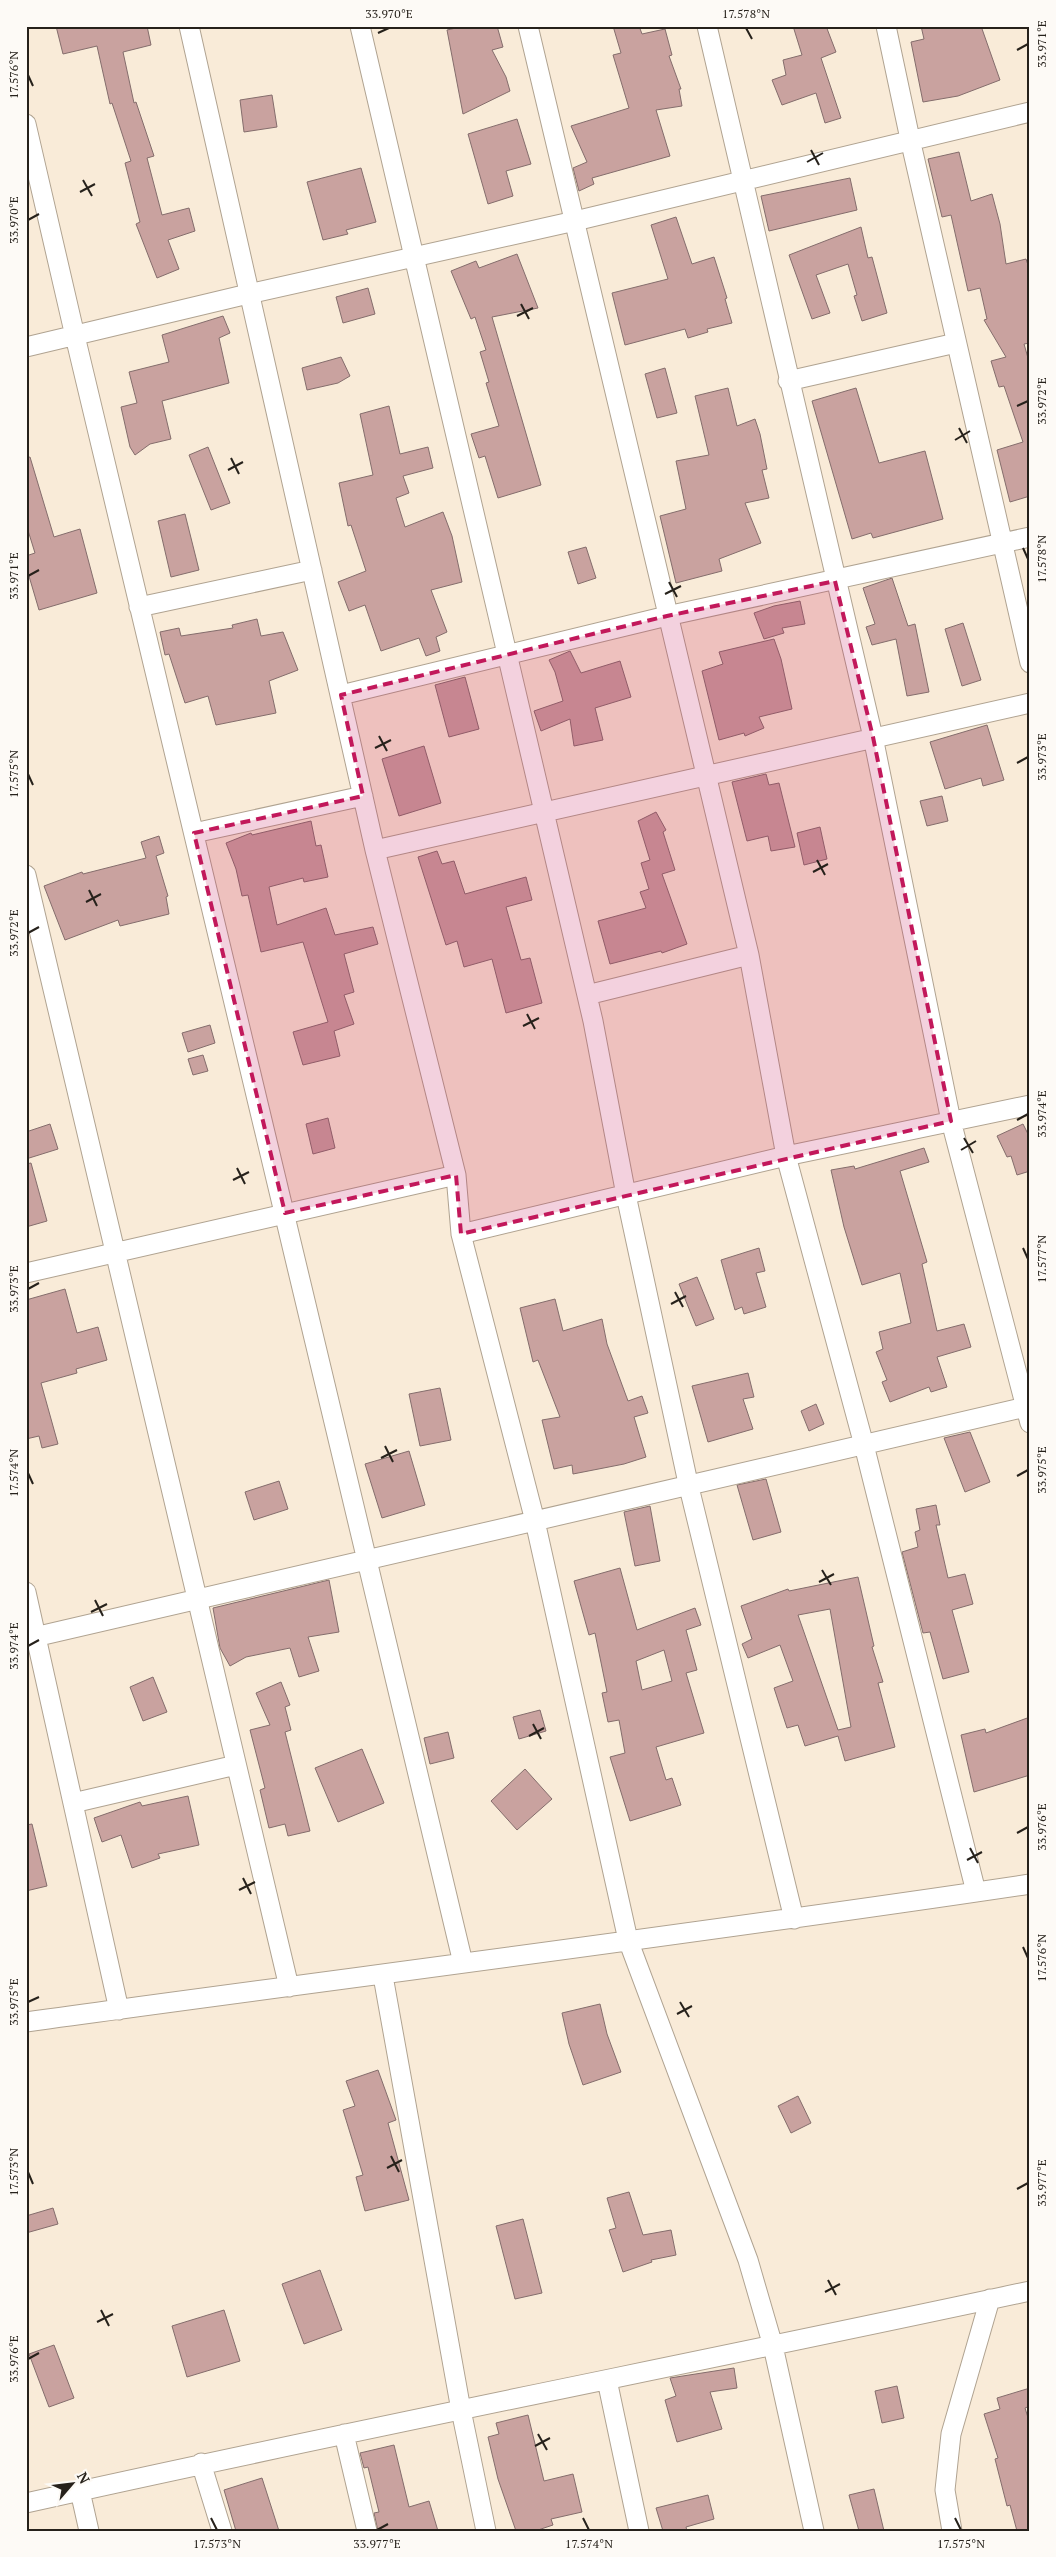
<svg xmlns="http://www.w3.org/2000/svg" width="1056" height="2557" viewBox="0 0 1056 2557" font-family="'PT Serif',serif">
	<rect width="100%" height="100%" fill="#f9ebd8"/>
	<path fill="#c9a29f" stroke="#846d6c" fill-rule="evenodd" d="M56,26h91l4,19 -28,7 11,51 2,-1 18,54 -7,2 15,57 27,-7 6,23 -27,9 11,29 -22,9 -21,-54 4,-2 -15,-59 6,-2 -19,-58 -2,1 -13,-58 -34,8z
		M465,26h32l6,21 -11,3 14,27 4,14 -47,23 -16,-84z
		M613,26h26l3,8 23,-5 7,26 -3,1 12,33h-2l3,17 -26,4 14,46 -78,22 2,6 -15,7 -6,-23 14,-6 -16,-36 58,-18 -16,-53 8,-2z
		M793,26h33l10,26 -15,6 20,60 -16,5 -9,-30 -34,12 -10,-25 14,-5 -3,-15 19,-5z
		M921,26h60l19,54 -42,16 -35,6 -12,-60 13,-3z
		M272,95l5,32 -33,5 -4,-32z
		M517,119l14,45 -25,7 7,25 -25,8 -20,-70z
		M959,152l12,49 21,-7 8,30 6,40 20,-5 4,12v72l-6,1 6,21v131l-20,6 -13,-52 26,-8 -19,-56 -5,1 -8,-26 15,-4 -22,-37 3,-1 -7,-31 -12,3 -17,-76 -9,2 -14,-58z
		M361,168l15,54 -30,8 2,4 -25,6 -16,-58z
		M850,178l7,32 -88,21 -8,-35z
		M676,217l16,47 22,-7 13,41 -2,1 7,24 -25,6 1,3 -20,6 -3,-9 -60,16 -13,-52 56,-14 -17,-54z
		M861,227l7,31 4,-1 15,56 -25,8 -8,-25 3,-1 -9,-31 -32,11 14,38 -18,6 -23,-64z
		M517,254l21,54 -46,9 49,168 -43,13 -13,-42 -6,2 -8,-24 28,-8 -13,-43 3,-1 -9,-30 6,-2 -11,-33 -4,2 -20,-48 25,-10 3,7z
		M368,288l7,26 -32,9 -7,-26z
		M223,316l7,17 -11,5 10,45 -67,18 9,38 -21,5 -15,11 -5,-8 -9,-40 16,-4 -8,-31 40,-10 -7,-27z
		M341,357l9,19 -12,7 -31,7 -5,-22z
		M665,368l12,45 -20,5 -12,-44z
		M728,388l9,38 18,-7 5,15 7,35 -5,1 7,28 -24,5 16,40 -42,16 3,12 -46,12 -16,-67 26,-7 -10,-48 33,-6 -14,-59z
		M856,388l23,75 46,-12 18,68 -70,19 -2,-5 -19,6 -40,-138z
		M389,406l11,48 28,-7 5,21 -30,8 6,17 -13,5 9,29 38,-15 9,24 10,46 -31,8 16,42 -11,5 4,14 -14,5 -7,-18 -38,13 -16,-46 -16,6 -11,-29 28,-11 -15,-46 -3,1 -9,-43 34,-8 -13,-61z
		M208,447l22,56 -19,7 -22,-55z
		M30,457l24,80 26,-8 17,64 -58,17 -13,-44v-10l9,-3 -9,-29v-66z
		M185,514l14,56 -28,7 -13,-56z
		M586,547l10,31 -18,6 -10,-32z
		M892,578l16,48 7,-2 14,68 -22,4 -11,-57 -24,6 -6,-18 9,-3 -12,-36z
		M800,601l5,23 -23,4 2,5 -20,6 -10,-26 20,-7z
		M257,619l4,17 22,-4 15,38 -29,11 7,32 -60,12 -8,-29 -23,7 -16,-49 -4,1 -5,-23 19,-4 2,8 52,-8 -1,-3z
		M963,623l18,57 -19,6 -17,-57z
		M774,639l7,20 11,50 -33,8 5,11 -19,8 -1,-3 -25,7 -17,-69 21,-7 -4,-12z
		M570,651l11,22 39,-12 11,36 -36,11 8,32 -29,6 -4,-27 -29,12 -7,-20 29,-10 -8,-29 -6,-12z
		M465,677l14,52 -30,8 -14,-52z
		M987,725l17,55 -21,6 -2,-8 -36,11 -15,-47z
		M424,746l17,57 -42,13 -17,-57z
		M766,774l3,11 10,-2 16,64 -24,4 -3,-15 -21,5 -15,-59z
		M942,796l6,25 -21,5 -7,-25z
		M656,812l10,18 -3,2 12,38 -13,4 25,70 -25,9 -1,-2 -51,13 -12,-43 48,-13 -6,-16 9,-3 -8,-26 9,-3 -12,-39z
		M311,821l5,25 5,-1 7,32 -24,5 -1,-4 -34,9 8,38 49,-17 9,27 38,-8 5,17 -34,10 10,38 -10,3 10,29 -20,7 6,25 -37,9 -10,-33 35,-10 -25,-80 -42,10 -13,-57 -6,1 -6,-27 -10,-26 25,-10 1,2z
		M820,827l7,32 -23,6 -7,-32z
		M159,836l5,17 -8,3 12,40 -2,1 3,17 -49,12 -2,-6 -53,20 -21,-54 38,-14 1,2 63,-16 -5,-16z
		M437,851l5,13 12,-3 11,33 61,-17 6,23 -26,7 15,53 9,-2 12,45 -36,10 -14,-54 -28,8 -7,-26 -11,4 -28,-88z
		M210,1025l5,18 -27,9 -6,-19z
		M203,1055l5,16 -15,4 -5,-16z
		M328,1118l7,30 -22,6 -7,-30z
		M50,1124l8,25 -32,10v-27z
		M1023,1124l7,14v33l-13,4 -6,-19 -4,1 -10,-21z
		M924,1148l5,14 -29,9 27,91 -5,2 15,67 27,-7 7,23 -34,10 10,30 -16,5 -2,-5 -39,15 -8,-20 5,-2 -11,-28 7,-3 -4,-17 32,-9 -11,-50 -38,12 -18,-58 -13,-57 23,-4 1,3z
		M31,1163l16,58 -21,6v-63z
		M759,1248l6,23 -9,2 10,34 -22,7 -2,-7 -7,3 -14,-50z
		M697,1277l17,42 -18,7 -17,-42z
		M65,1289l12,44 21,-6 9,33 -31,9 1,4 -36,10 17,61 -16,4 -3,-12 -13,3v-139z
		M555,1299l8,32 39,-12 5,25 21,57 14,-5 6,17 -14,4 12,40 -22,7 -51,10 -1,-9 -18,4 -12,-49 18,-3 -22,-57 -5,2 -13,-54z
		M748,1373l6,24 -11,2 10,30 -45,13 -16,-56z
		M440,1388l11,52 -31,6 -11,-52z
		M816,1404l8,20 -15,7 -8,-20z
		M970,1432l20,50 -25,10 -21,-54z
		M409,1451l16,54 -43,13 -17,-54z
		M766,1479l15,53 -28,8 -16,-55z
		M279,1481l9,28 -34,11 -9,-28z
		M936,1505l4,20h-4l12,53 17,-4 8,30 -21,6 17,62 -26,7 -13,-47 -7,1 -21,-81 16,-5 -3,-15 5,-2 -4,-21z
		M650,1506l10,55 -25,5 -11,-54z
		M620,1568l17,62 58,-22 6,17 -15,5 11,40 -11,3 18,60 -48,14 10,33 6,-2 9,27 -51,16 -20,-64 15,-4 -6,-33 -11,2 -6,-29 5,-1 -12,-59 -6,2 -15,-54zM664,1650l8,31 -30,9 -6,-29z
		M858,1577l16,69 -2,1 11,35 -5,1 17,64 -50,14 -7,-25 -33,10 -7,-21 -11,3 -13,-40 19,-7 -13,-36 -32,13 -6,-14 10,-5 -11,-33 47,-17 1,2zM830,1609l21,118 -13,3 -40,-115z
		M329,1580l10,52 -31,5 11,34 -20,6 -9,-29 -44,9 -16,9 -10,-18 -7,-40z
		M153,1677l14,35 -24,9 -13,-34z
		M281,1682l9,23 -5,2 6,23 -6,2 25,99 -22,5 -3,-12 -16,4 -9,-38 5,-2 -15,-58 20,-5 -14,-32z
		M540,1710l6,21 -27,8 -6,-22z
		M1030,1717v58l-56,17 -13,-57 24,-6 1,4z
		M448,1732l6,26 -24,6 -6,-26z
		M362,1749l22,54 -46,19 -23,-54z
		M525,1769l27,30 -35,31 -26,-29z
		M188,1796l11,49 -41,9 2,4 -28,10 -11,-33 -19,7 -8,-24 46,-16 2,4z
		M32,1824l15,62 -21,5v-66z
		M600,2004l7,30 14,38 -38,13 -14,-41 -7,-31z
		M378,2070l18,50 -8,3 21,77 -44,11 -9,-34 7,-2 -20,-65 12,-4 -9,-25z
		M798,2096l13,27 -20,10 -13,-27z
		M629,2192l14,43 28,-5 5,25 -25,5 1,2 -29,10 -14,-42 7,-2 -9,-30z
		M53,2208l5,16 -32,9v-17z
		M523,2219l19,74 -27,6 -19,-73z
		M320,2270l22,60 -38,14 -22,-60z
		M224,2310l16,51 -53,16 -15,-51z
		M54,2345l20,53 -25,9 -20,-53z
		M734,2368l3,20 -27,4 12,37 -45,13 -12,-42 11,-4 -6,-18z
		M897,2386l7,32 -22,5 -7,-32z
		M1030,2388v18l-5,2 5,16v107h-13l-7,-26 -3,1 -12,-47 3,-1 -14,-44 16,-5 -3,-11z
		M528,2415l16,66 29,-7 9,38 -31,7 2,6 -18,6h-19l-18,-52 -10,-42 11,-3 -3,-11z
		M394,2445l15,62 20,-6 9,30h-60l-4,-18 5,-1 -11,-45 -4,1 -4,-15z
		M262,2478l17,53h-43l-12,-41z
		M874,2489l10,42h-25l-10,-36z
		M708,2495l6,24 -28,8 1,4h-24l-7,-23z"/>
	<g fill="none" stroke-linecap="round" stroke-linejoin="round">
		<defs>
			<path id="minor" d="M189,26l186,824 81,325 5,59 74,287 93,419 120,320 25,86 41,185
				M360,26l233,995 33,174 62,288 106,436
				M528,26l221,929 37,201 78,289 112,447
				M707,26l166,711 78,384 79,302
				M886,26l24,113 120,524
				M26,124l49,212 388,1627
				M26,347l222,-53 327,-73 455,-109
				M788,381l168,-38
				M139,607l173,-37
				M341,695l326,-79 363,-79
				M194,833l169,-37
				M375,850l655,-147
				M26,875l263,1112
				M587,995l162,-40
				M461,1234l325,-78 244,-51
				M26,1273l430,-98
				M26,1592l93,418
				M26,1639l1004,-233
				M73,1803l163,-38
				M383,1976l78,434 25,121
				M26,2022c335,-46 670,-88 1004,-138
				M607,2380l32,151
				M344,2434l23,97
				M201,2463l21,68
				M80,2491l9,40
				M26,2503c334,-75 670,-140 1004,-212
				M952,2531l-7,-41 6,-56 39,-135"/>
		</defs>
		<use href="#minor" stroke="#b0a391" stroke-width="21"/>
		<use href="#minor" stroke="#fff" stroke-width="19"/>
	</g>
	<path fill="#c2185b" fill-opacity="0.2" stroke="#c2185b" stroke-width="4" stroke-dasharray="10 6" stroke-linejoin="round" d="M835,581l38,156 78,384 -490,113 -5,-59 -171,38 -91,-380 169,-37 -22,-101 326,-79z"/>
	<path fill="none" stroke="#26211b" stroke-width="2" d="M746,28l6,11M378,33l11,-5M1017,50l11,-6M28,75l5,11M811,150l8,15M807,162l16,-9M83,180l9,16M80,192l15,-8M28,220l11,-6M521,304l8,15M517,316l16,-8M1017,406l11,-5M959,428l8,15M955,440l15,-9M231,458l8,16M228,470l15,-8M1023,548l5,11M28,576l11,-6M669,582l8,15M665,594l16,-8M379,736l8,15M375,748l16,-8M1017,763l11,-6M28,774l5,11M817,860l8,15M813,872l15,-8M89,890l8,16M86,902l15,-8M28,933l11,-6M527,1014l8,15M523,1026l16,-8M1017,1120l11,-6M964,1138l9,15M961,1150l15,-9M237,1168l8,16M233,1180l16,-8M1023,1248l5,11M28,1289l11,-6M675,1292l8,15M671,1304l15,-8M385,1446l8,16M381,1458l16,-8M28,1473l5,11M1017,1476l11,-6M822,1570l9,15M819,1582l15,-8M95,1600l8,16M91,1612l16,-8M28,1646l11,-6M533,1724l8,15M529,1736l15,-8M1017,1833l11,-6M970,1848l8,15M967,1860l15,-8M243,1878l8,16M239,1890l16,-8M1023,1947l5,11M28,2002l11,-5M680,2002l9,15M677,2014l15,-8M391,2156l8,16M387,2168l15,-8M28,2172l5,12M1017,2189l11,-6M828,2280l8,15M825,2292l15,-8M101,2310l8,16M97,2322l16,-8M28,2359l11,-6M538,2434l9,16M535,2446l15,-8M211,2518l6,12M583,2518l6,12M955,2518l6,12M377,2530l11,-6"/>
	<rect width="1056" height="2557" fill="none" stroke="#fdfaf6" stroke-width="55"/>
	<g transform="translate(72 2484) rotate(62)" stroke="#fdfaf6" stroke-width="4" paint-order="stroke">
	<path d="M0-4L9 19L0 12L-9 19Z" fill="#26211b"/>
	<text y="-8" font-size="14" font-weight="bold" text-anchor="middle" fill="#26211b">N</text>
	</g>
	<rect x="28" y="28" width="1000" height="2502" fill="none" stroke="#26211b" stroke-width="2"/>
	<g font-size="12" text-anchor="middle" fill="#26211b">
		<text x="389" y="18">33.970°E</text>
		<text x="746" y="18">17.578°N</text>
		<text transform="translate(1042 44) rotate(-90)" y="4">33.971°E</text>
		<text transform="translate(14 75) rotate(-90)" y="4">17.576°N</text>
		<text transform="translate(14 220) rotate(-90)" y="4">33.970°E</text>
		<text transform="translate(1042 401) rotate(-90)" y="4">33.972°E</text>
		<text transform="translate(1042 559) rotate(-90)" y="4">17.578°N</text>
		<text transform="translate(14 576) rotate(-90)" y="4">33.971°E</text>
		<text transform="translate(1042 757) rotate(-90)" y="4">33.973°E</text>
		<text transform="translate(14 774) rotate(-90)" y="4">17.575°N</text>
		<text transform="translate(14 933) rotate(-90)" y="4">33.972°E</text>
		<text transform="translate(1042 1114) rotate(-90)" y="4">33.974°E</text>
		<text transform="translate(1042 1259) rotate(-90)" y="4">17.577°N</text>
		<text transform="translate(14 1289) rotate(-90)" y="4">33.973°E</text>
		<text transform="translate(1042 1470) rotate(-90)" y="4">33.975°E</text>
		<text transform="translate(14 1473) rotate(-90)" y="4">17.574°N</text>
		<text transform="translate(14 1646) rotate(-90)" y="4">33.974°E</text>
		<text transform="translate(1042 1827) rotate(-90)" y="4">33.976°E</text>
		<text transform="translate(1042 1958) rotate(-90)" y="4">17.576°N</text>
		<text transform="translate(14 2002) rotate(-90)" y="4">33.975°E</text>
		<text transform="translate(14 2172) rotate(-90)" y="4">17.573°N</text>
		<text transform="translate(1042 2183) rotate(-90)" y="4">33.977°E</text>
		<text transform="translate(14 2359) rotate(-90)" y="4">33.976°E</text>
		<text x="217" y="2548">17.573°N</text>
		<text x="377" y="2548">33.977°E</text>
		<text x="589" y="2548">17.574°N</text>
		<text x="961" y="2548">17.575°N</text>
	</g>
</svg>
